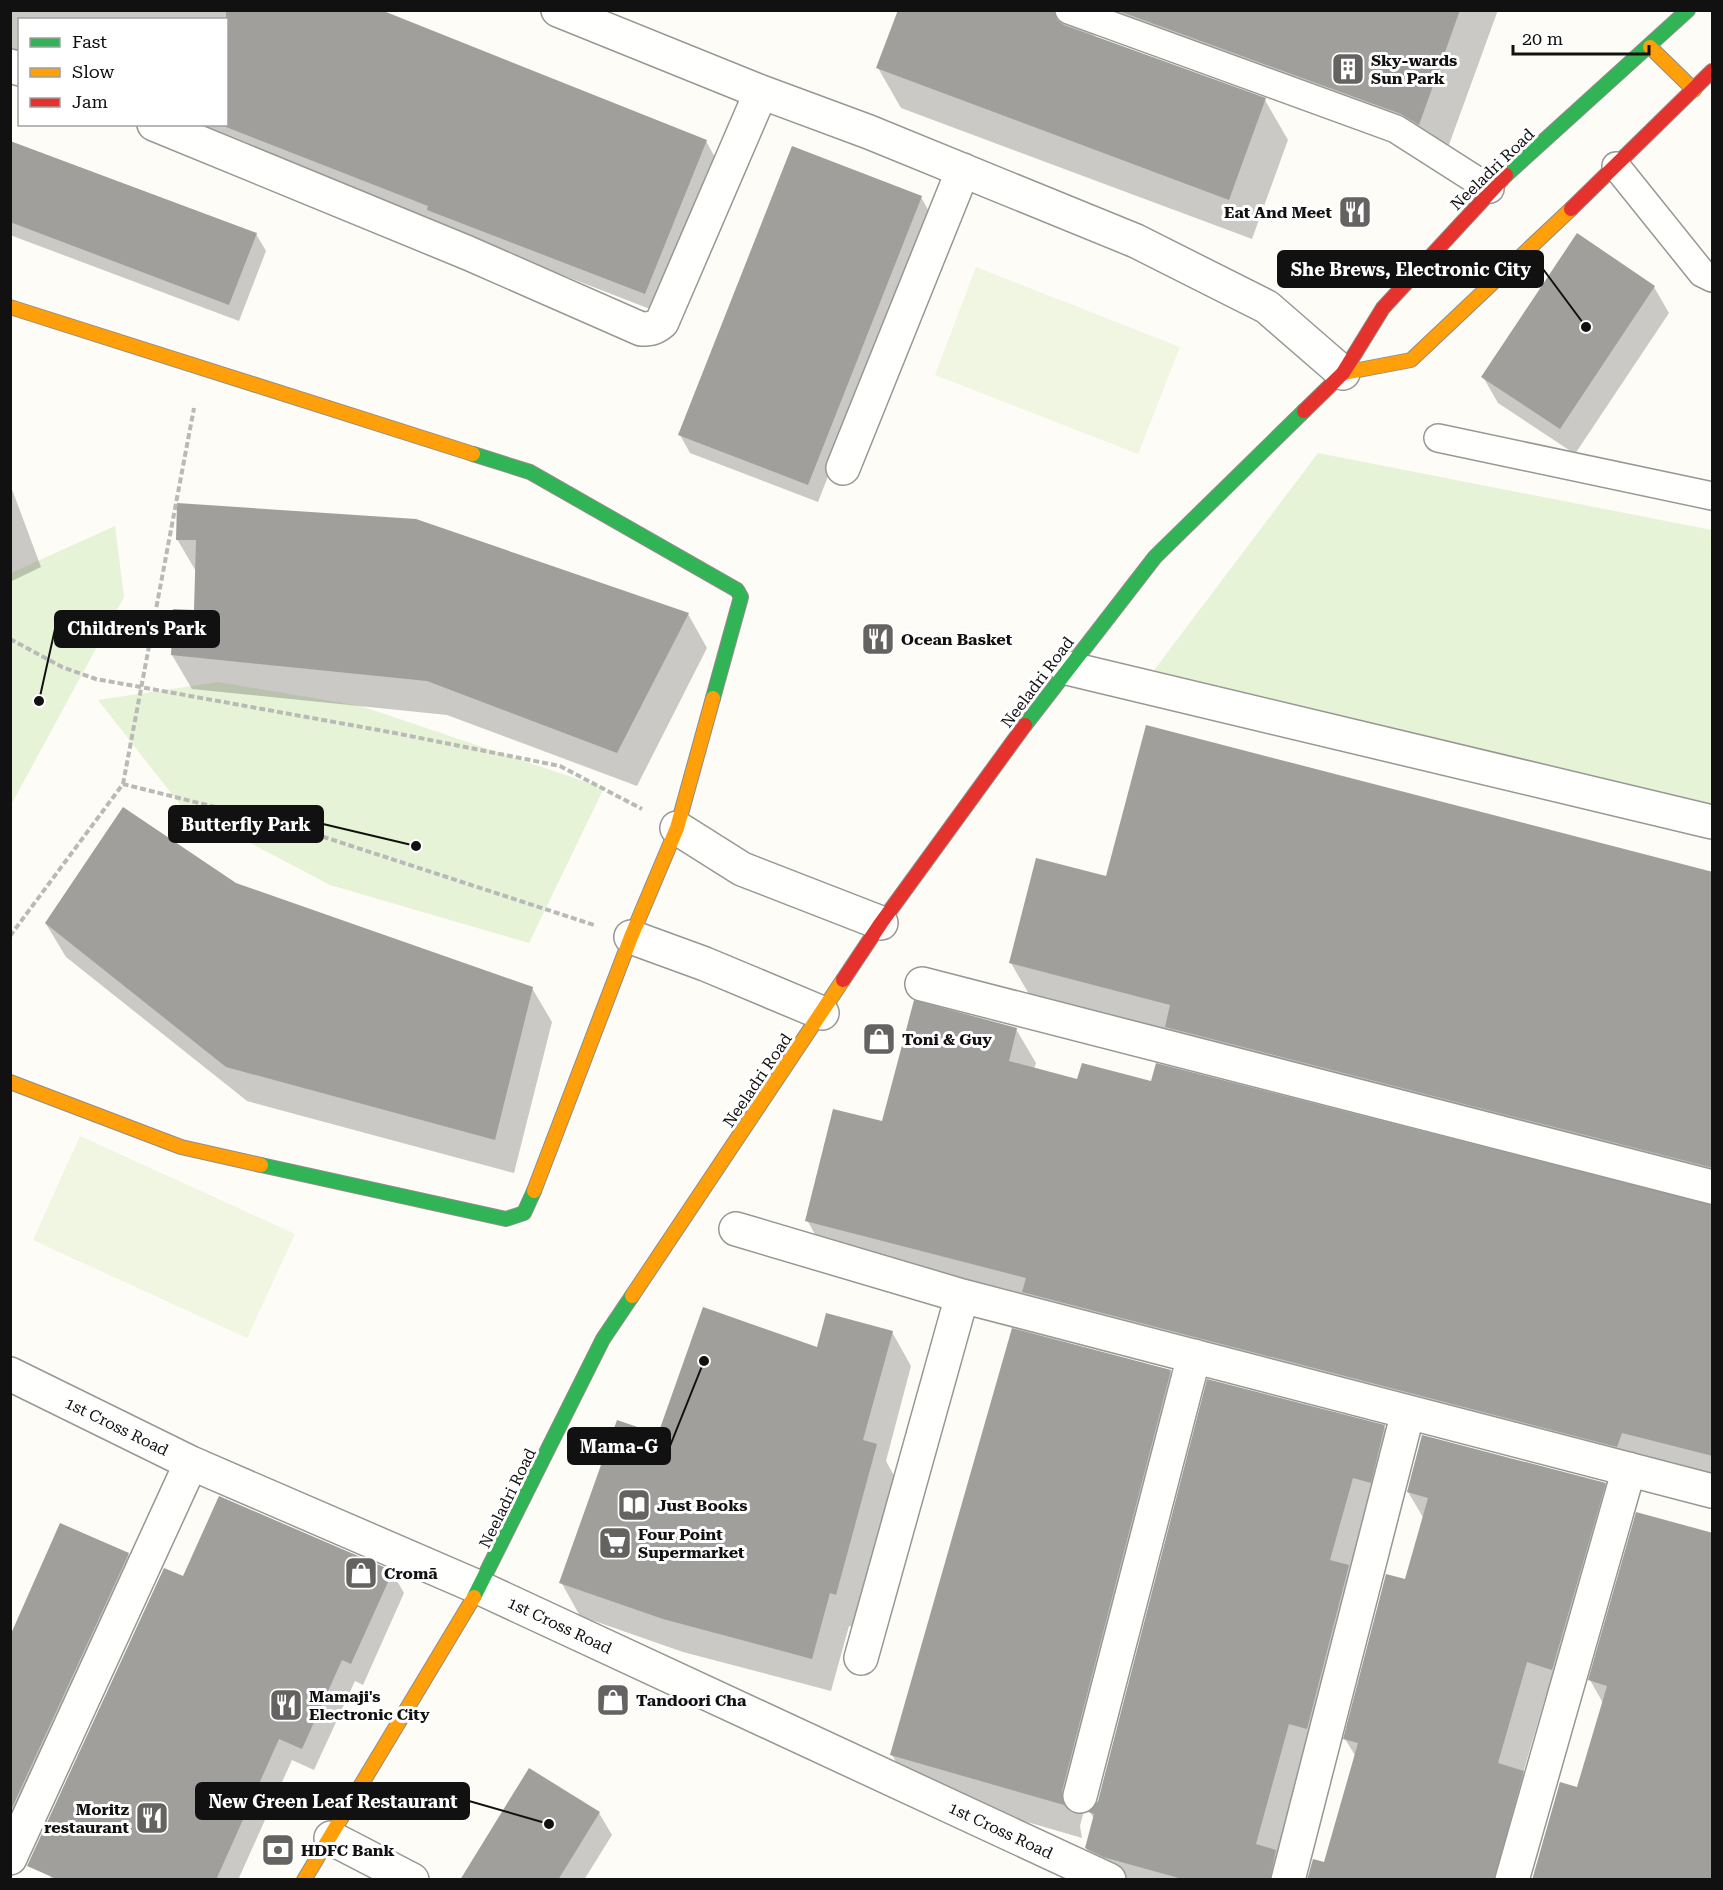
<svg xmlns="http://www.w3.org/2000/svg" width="1723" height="1890" viewBox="0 0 1723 1890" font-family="'Roboto Serif',serif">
	<rect width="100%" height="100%" fill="#fdfcf7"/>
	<path fill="#e7f3d7" d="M1318,453l394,77v293l-573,-133z
		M115,526l9,71 -113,208v-232z
		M218,682l143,24 243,82 -75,155 -199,-58 -148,-78 -84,-107z"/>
	<path fill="#f0f6e1" d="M976,267l204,80 -42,107 -203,-79z
		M80,1136l215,98 -48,104 -214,-98z"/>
	<path fill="#0003" d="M10,10h365l331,131 10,18 -61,152 -216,-84 -4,-5 -245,-98h36v-104h-206v33l-10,-3z
		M1030,10h468l-56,154 -16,-10 -328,-119 -8,1 175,64 23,40 -36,99 -351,-131 -23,-40z
		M10,141l246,93 10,17 -27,70 -229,-86z
		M921,197l10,18 -113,287 -128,-49 -10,-18z
		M1654,287l15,26 -94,141 -77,-51 -15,-26z
		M10,484l31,83 -31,15z
		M179,504l509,110 19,34 -70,138 -190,-71 -255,-26 -20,-34 23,-44 2,-38 -20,-34z
		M1712,874v322l-682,-200 -19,-33 97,-85z
		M236,884l296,104 20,34 -38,151 -267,-72 -181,-144 -20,-33z
		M1016,1029l20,34 -2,6 44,12 74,2 560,123v278l-886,-230 -19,-34 76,-97z
		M892,1332l19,34 -25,95 10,18 -41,149 -6,-2 -18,65 -148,-39 -103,-36 -19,-34 98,-146 159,-87z
		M1170,1371l20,34 -110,421 2,12 -171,-50 -19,-33z
		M1384,1427l20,33 -112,420h-187l-19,-32 8,-29 -4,-7z
		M1605,1484l19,34 -53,184 -25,-7 -23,78 19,33 -21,74h-213l17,-16 31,-107 -11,-18 61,-158 18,-62 -16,-27z
		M1712,1535l-134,254 25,-86 -13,-23z
		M128,1554l15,26 -133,265v-206z
		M392,1572l12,21 -41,92 -8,-4 -41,89 -22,-10 -54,120h-186l-3,-6 135,-296z
		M599,1813l13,22 -28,45h-123z"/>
	<path fill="#a19f9c" d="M226,10h155l326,130 -62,154 -218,-84 1,-4 -202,-79z
		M898,10h156l3,10 7,5 202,73 -37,102 -353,-132z
		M1116,10h344l-41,115 -18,-11z
		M10,141l247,92 -28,72 -219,-83z
		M792,146l130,50 -114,289 -130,-50z
		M1577,233l78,53 -95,143 -79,-52z
		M177,503l239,16 273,94 -72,140 -190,-72 -256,-26 2,-46 21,1 2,-70h-20z
		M1146,725l567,147v296l-548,-141 5,-22 -161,-42 27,-105 70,18z
		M123,807l113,76 297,104 -38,153 -269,-73 -181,-144z
		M914,1000l103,28 -8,33 68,18 5,-16 69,18 5,-18 557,142v251l-91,-23 -5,14 -595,-155 4,-14 -221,-57 28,-112 49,12z
		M703,1307l114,40 9,-34 67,18 -30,109 14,4 -41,151 -6,-2 -18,66 -149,-40 -104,-36 58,-163 41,14z
		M1012,1328l159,42 -109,421 2,14 -174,-50z
		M1207,1379l178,46 -14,58 -18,-5 -23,82 19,5 -42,164 -18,-5 -33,120 20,6 -6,30h-84l-83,-23 -18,-9 9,-34 -6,-2 10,-11z
		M1422,1435l184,48 -54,187 -25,-8 -29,101 26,8 -30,109h-187l6,-21 11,3 34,-119 -15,-4 43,-165 19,5 23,-81 -21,-6z
		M219,1496l174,75 -42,93 -9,-4 -40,89 -23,-10 -63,141h-157l-32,-14 137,-298 19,8z
		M1636,1512l77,21v347h-181l28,-98 17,5 30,-101 -19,-6z
		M60,1523l69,30 -119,259v-176z
		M529,1768l71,44 -42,68h-98z"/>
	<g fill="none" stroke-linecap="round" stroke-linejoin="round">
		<defs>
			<path id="lane" d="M1069,10l327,119 94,60
				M1616,166l86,107 10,5
				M1438,438l274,58"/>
			<path id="street" d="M558,10l203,82
				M10,66l10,3
				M154,124l314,129 173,76c10,0 14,-1 21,-7l99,-230 108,40 267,109 131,66 76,66
				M843,468l120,-298
				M1067,668l645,154
				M677,828l65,41 139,54
				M631,937l74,27 117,49
				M922,984l790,203
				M736,1229l226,67 750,195
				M10,1374l181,89 289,125 629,292
				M861,1658l101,-362
				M1080,1796l114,-440
				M331,1838l81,42
				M10,1858l181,-395
				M1288,1880l120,-468
				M1512,1880l117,-411"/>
			<path id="fast" d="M1506,175l182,-165
				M473,454l57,18 207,118 4,7 -28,101
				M1025,725l130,-168 149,-146
				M261,1165l245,54 18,-6 10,-22
				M474,1597l129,-258 29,-43"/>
			<path id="slow" d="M1650,47l44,43
				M10,307l463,147
				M1343,373l68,-13 160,-151
				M10,1082l171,65 80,18
				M534,1191l97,-254 46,-109 36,-130
				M632,1296l211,-316
				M304,1880l170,-283"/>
			<path id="jam" d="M1571,209l141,-138
				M1304,411l39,-38 40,-65 123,-133
				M843,980l38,-57 144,-198"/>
		</defs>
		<use href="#lane" stroke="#979795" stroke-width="30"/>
		<use href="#street" stroke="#979795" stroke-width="36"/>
		<use href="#fast" stroke="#8e8d8b" stroke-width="16"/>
		<use href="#slow" stroke="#8e8d8b" stroke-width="16"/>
		<use href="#jam" stroke="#8e8d8b" stroke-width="16"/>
		<path stroke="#b9b9b8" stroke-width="4" stroke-dasharray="6 3" stroke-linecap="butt" d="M10,639l52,28 34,12 299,54 165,33 82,43
			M123,784l71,-376
			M10,936l113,-152 164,41 307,100"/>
		<use href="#lane" stroke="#fffffe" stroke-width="27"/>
		<use href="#street" stroke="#fffffe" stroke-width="33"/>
		<use href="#fast" stroke="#30b455" stroke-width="14"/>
		<use href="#slow" stroke="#ff9f0a" stroke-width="14"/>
		<use href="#jam" stroke="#e5322d" stroke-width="14"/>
	</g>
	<defs>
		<symbol id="building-square" viewBox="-11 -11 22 22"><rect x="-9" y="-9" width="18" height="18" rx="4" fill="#646362" stroke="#fff"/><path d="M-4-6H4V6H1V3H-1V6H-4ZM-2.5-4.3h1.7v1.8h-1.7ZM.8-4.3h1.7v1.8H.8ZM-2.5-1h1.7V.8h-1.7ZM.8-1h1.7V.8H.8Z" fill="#fff"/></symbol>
		<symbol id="restaurant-square" viewBox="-11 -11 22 22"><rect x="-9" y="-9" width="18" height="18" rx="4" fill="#646362" stroke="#fff"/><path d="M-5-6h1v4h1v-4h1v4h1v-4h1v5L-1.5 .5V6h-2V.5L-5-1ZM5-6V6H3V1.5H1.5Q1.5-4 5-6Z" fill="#fff"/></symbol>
		<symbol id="shop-square" viewBox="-11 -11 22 22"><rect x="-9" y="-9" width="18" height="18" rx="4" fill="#646362" stroke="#fff"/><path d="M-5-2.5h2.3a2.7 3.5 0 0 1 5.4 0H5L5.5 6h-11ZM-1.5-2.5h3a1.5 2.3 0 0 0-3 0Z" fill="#fff"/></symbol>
		<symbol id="library-square" viewBox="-11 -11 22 22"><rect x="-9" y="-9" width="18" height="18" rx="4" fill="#646362" stroke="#fff"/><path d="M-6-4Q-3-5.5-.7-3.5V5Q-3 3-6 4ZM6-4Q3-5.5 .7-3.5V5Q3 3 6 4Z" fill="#fff"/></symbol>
		<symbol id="supermarket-square" viewBox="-11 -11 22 22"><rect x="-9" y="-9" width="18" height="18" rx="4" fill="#646362" stroke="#fff"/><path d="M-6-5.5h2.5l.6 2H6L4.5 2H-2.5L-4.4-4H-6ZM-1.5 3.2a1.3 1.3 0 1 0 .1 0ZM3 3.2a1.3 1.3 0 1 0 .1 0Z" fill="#fff"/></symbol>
		<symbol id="bank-square" viewBox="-11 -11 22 22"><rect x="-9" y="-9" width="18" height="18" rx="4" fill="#646362" stroke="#fff"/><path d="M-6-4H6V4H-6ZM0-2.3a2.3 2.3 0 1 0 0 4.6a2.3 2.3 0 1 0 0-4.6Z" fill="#fff"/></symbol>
	</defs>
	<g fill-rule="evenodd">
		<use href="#building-square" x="1329" y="50" width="38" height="38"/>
		<use href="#restaurant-square" x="1336" y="193" width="38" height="38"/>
		<use href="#restaurant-square" x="859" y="620" width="38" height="38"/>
		<use href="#shop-square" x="860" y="1020" width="38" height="38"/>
		<use href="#library-square" x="615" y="1486" width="38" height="38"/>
		<use href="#supermarket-square" x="596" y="1524" width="38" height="38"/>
		<use href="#shop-square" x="342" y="1554" width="38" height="38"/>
		<use href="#shop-square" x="594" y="1681" width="38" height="38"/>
		<use href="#restaurant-square" x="267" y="1686" width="38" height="38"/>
		<use href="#restaurant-square" x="133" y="1799" width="38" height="38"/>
		<use href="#bank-square" x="259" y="1831" width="38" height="38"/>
	</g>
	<g text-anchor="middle" stroke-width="6" stroke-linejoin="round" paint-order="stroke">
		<g font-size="16" font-weight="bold" fill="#111" stroke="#fff" text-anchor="start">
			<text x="1371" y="66">Sky-wards<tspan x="1371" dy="18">Sun Park</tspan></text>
			<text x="1332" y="218" text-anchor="end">Eat And Meet</text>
			<text x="901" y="645">Ocean Basket</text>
			<text x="902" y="1045">Toni &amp; Guy</text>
			<text x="657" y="1511">Just Books</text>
			<text x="638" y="1540">Four Point<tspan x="638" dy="18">Supermarket</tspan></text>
			<text x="384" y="1579">Cromā</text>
			<text x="309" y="1702">Mamaji's<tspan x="309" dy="18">Electronic City</tspan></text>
			<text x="636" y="1706">Tandoori Cha</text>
			<text x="129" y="1815" text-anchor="end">Moritz<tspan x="129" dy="18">restaurant</tspan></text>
			<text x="301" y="1856">HDFC Bank</text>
		</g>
		<g font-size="16" fill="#111" stroke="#fff">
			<text transform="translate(1492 169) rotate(-44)" y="6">Neeladri Road</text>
			<text transform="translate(1037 682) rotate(-53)" y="6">Neeladri Road</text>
			<text transform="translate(757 1080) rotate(-56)" y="6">Neeladri Road</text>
			<text transform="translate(117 1426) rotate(26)" y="6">1st Cross Road</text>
			<text transform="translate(507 1498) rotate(-64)" y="6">Neeladri Road</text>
			<text transform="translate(560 1625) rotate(25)" y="6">1st Cross Road</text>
			<text transform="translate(1001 1830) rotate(25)" y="6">1st Cross Road</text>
		</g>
	</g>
	<path fill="none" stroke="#111" stroke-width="2" d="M1586 327L1543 269M39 701L55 629M416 846L323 824M704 1361L670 1446M549 1824L469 1801"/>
	<g fill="#111" stroke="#fff" stroke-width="2">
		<circle cx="1586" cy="327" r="6"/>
		<circle cx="39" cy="701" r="6"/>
		<circle cx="416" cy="846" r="6"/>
		<circle cx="704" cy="1361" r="6"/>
		<circle cx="549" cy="1824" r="6"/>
	</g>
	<g fill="#111" stroke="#111" stroke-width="2">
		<rect x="1278" y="251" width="265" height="36" rx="6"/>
		<rect x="55" y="611" width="164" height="36" rx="6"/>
		<rect x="169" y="806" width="154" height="36" rx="6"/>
		<rect x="568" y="1428" width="102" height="36" rx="6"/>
		<rect x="196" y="1783" width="273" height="36" rx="6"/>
	</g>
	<g font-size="18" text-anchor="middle" font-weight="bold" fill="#fff">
		<text x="1411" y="276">She Brews, Electronic City</text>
		<text x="137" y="635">Children's Park</text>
		<text x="246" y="831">Butterfly Park</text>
		<text x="619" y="1453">Mama-G</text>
		<text x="333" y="1808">New Green Leaf Restaurant</text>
	</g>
	<rect width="1723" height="1890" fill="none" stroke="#111111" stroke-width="24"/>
	<rect x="18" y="18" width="210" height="108" fill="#ffffff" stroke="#a0a0a0" stroke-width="1.5"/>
	<rect x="30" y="38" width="30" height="9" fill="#30b455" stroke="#a0a0a0" stroke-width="1.5"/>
	<text x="72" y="48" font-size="18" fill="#111111">Fast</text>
	<rect x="30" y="68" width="30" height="9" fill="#ff9f0a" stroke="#a0a0a0" stroke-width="1.5"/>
	<text x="72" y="78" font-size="18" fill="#111111">Slow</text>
	<rect x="30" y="98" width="30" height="9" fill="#e5322d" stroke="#a0a0a0" stroke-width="1.5"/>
	<text x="72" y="108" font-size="18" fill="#111111">Jam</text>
	<path d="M1513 45v9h136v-9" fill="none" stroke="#111111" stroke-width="3"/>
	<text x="1522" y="45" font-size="18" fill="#111111" stroke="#ffffff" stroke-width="4.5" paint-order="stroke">20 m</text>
</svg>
